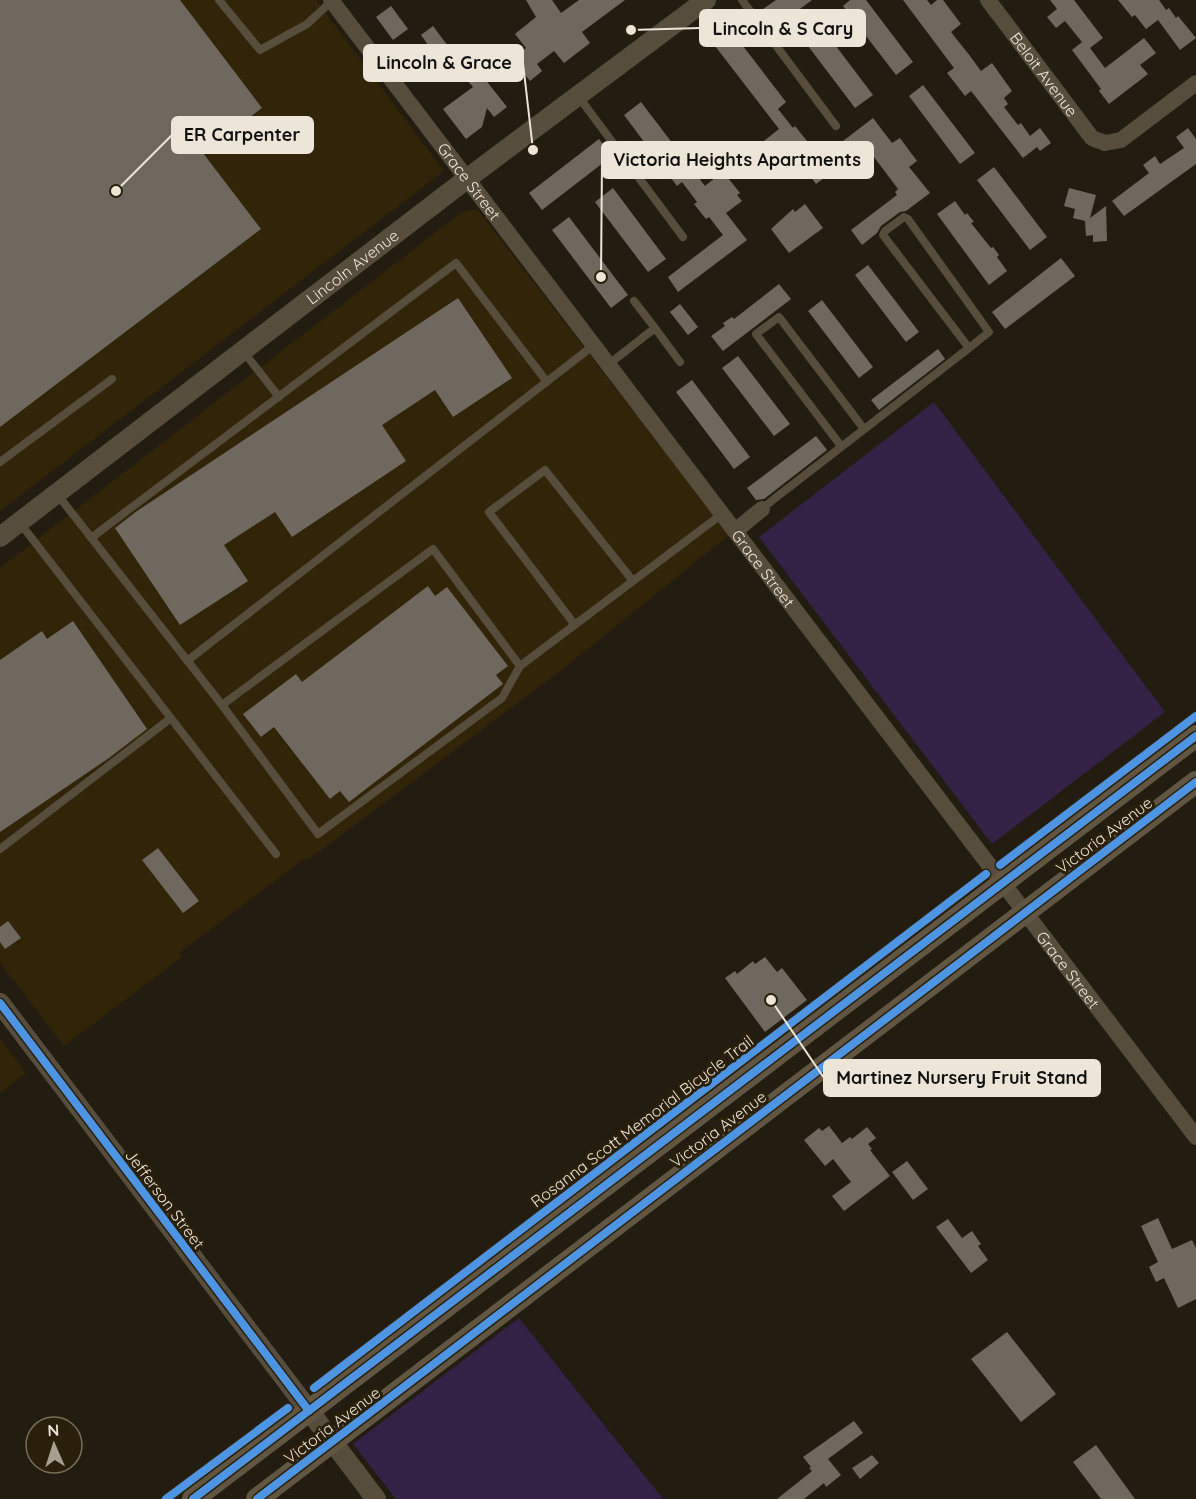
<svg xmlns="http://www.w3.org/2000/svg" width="1196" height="1499" viewBox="0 0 1196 1499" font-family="Quicksand,sans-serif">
	<rect width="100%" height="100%" fill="#231d11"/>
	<path fill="#312409" d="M0,0h316l128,171 -444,340z
		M477,209l252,326 -166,134 -255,191 -2,-2 -127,95 3,4 -118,89 -64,-83v-395l462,-356z
		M0,1038l26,35 -26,20z"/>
	<path fill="#332146" d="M934,402l231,310 -173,132 -233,-307z
		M519,1318l144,181h-267l-43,-55z"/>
	<path fill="#6e685f" d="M0,0h180l82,108 -59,45 58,76 -261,198z
		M526,0h26l9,13 18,-13h46l-43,32 8,11 -26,20 -10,-12 -17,13 5,7 -12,10 -18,-23 14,-10 -11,-14 21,-17z
		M776,0h36l-35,26 -14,-17z
		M850,0h16l47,62 -17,13 -53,-69z
		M903,0h24l4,5 6,-5h6l18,24 -10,8 19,24 11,15 11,-8 20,28 -8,7 4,6 -4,3 14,18 3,-2 9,13 10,-8 11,15 -11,8 -3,-4 -14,11 -52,-67 -6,5 -10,-13 -8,-10 7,-5z
		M1050,0h24l29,38 -13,10 15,20 39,-30 12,15 -16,12 8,9 -39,30 -10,-13 2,-2 -29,-39 10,-8 -17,-21 -9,7 -9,-11 10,-8z
		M1118,0h41l7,10 3,-2 7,10 2,-2 18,22 -16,12 -22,-30 -12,9 -11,-14 -3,2z
		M391,6l17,23 -15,11 -17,-23z
		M820,25l53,70 -18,13 -53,-70z
		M433,26l15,20 -13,9 -14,-20z
		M733,33l53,69 -8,7 15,19 2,-2 12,15 -3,2 13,18 56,-43 19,25 8,-5 17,23 -8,6 21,26 -24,18 -6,1 -19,14 -4,7 -15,12 -11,-15 46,-35 -2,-3 3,-3 -30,-40 -3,3 -2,-3 -47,35 -19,-26 -17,13 -4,-6 -3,2 -11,-15 2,-2 -4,-6 19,-15 -64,-83z
		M477,69l30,38 -13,10 -7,-9 -5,19 -16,12 -23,-30 30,-22 -8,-9z
		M923,85l52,68 -15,11 -51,-68z
		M641,102l64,84 16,-13 5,6 2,-1 12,15 -3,2 5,6 -16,12 21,27 -69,52 -10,-15 55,-42 -14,-18 -3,2 -12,-15 3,-2 -15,-20 -5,4 -53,-71z
		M1188,128l8,11v25l-72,52 -12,-15 37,-28 -6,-8 12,-9 5,8 24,-16 -8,-11z
		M599,139l13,17 -70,54 -13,-17z
		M994,167l53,70 -17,13 -53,-70z
		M613,188l53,71 -18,13 -53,-70z
		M1069,188l27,7 -6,23 16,-12 1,35 -14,1v-7l-7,1 -1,-15 -12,-3 2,-9 -11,-3z
		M955,201l10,14 2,-2 7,9 -3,1 20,25 2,-1 6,8 -2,2 10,14 -18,14 -52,-71z
		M805,204l18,24 -34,25 -18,-24 22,-20 2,3z
		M569,217l59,78 -17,13 -59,-78z
		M1061,258l14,18 -70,53 -13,-17z
		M868,265l51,67 -13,10 -51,-67z
		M779,284l12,15 -68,52 -12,-15 14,-10 -2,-3 9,-6 2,2z
		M458,298l54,80 -59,39 -18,-27 -53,35 24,36 -114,76 -17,-25 -51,33 24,36 -68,44 -65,-97 22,-17z
		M822,300l51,67 -14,11 -51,-67z
		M680,304l18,23 -10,8 -18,-23z
		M938,349l7,10 -66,51 -8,-10z
		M738,356l52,68 -16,12 -52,-68z
		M692,380l58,77 -16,12 -58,-77z
		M816,436l11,14 -63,49 -8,1 -9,-12z
		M428,586l7,10 12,-9 61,79 -12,9 7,9 -154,118 -9,-11 -10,8 -56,-72 -13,10 -18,-23 53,-40 6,8z
		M73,621l74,108 -38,29 -109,74v-172l42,-29 5,8z
		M158,848l41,53 -16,12 -41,-53z
		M8,921l13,17 -16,11 -5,-7v-15z
		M765,957l12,15 5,-4 25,32 -42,32 -40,-54 10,-7 2,3 16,-13 2,3z
		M829,1126l13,17 8,-6 2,2 15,-12 9,11 -8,6 4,5 -2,1 20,26 -46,35 -12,-15 19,-14 -18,-23 -8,7 -21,-26 15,-12 3,3z
		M907,1161l21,28 -15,11 -21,-28z
		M1158,1218l14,31 20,-9 4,8v51l-18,9 -14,-30 -8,4 -7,-15 9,-5 -17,-36z
		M948,1219l14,19 10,-7 9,13 -3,2 10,14 -17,13 -35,-46z
		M1007,1332l49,62 -35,28 -50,-63z
		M854,1421l9,12 -35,26 13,16 -15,12 -2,-4 -20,16h-27l35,-28 -3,-3 2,-1 -8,-10z
		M1096,1445l39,54h-34l-28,-37z
		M872,1455l7,8 -19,16 -8,-11z"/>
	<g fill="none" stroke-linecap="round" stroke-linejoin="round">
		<path stroke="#564d3c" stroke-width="8" d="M219,0l41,50 47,-26 25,-23
			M742,0l94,126
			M578,96l105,141
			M634,301l21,27
			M243,351l36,46
			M609,364l46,-36 25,34
			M841,446l-85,-112 23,-17 85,112
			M0,462l112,-83
			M57,494l165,211 96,129 184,-136 18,-32 -87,-117 -211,156
			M762,509l12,-10 195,-151 20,-16 -81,-113 -4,-2 -19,14 -2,4 86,113
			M20,523l256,331
			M91,538l365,-275 91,119
			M575,625l-86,-113 56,-42 88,111
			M187,661l407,-316
			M520,666l202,-152
			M0,849l171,-131"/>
		<g stroke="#564d3c" stroke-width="16">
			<path id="s1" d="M331,0c289,378 575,759 865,1137"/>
			<path id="s2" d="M988,0l104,138 13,5 16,-3 75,-57"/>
			<path d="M735,531l27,-22"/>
		</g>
		<g stroke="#564d3c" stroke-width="20">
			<path id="s3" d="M0,537l468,-359 238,-178"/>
			<path d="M0,1003l376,496"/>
		</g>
		<path stroke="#615641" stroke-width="22" d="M193,1499l1003,-763
			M257,1499l939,-717"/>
		<defs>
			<path id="cycleway" d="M1000,865l196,-149
				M0,1003l309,408
				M314,1388l672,-514
				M166,1499l122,-91
				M193,1499l1003,-763
				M257,1499l939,-717"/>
		</defs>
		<use href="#cycleway" stroke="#2a1f0a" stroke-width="11"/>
		<use href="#cycleway" stroke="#4d94e3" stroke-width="8"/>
	</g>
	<g text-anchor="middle" stroke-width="6" stroke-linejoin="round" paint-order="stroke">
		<g font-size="16" fill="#ece5d8" stroke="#2a1f0a">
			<text dy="6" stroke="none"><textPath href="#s2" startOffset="93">Beloit Avenue</textPath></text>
			<text dy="6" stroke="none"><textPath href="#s1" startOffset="228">Grace Street</textPath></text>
			<text dy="6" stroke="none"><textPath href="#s3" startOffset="444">Lincoln Avenue</textPath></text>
			<text dy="6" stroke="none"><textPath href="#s1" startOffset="714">Grace Street</textPath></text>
			<text transform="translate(1104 835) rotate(-37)" y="6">Victoria Avenue</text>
			<text dy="6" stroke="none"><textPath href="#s1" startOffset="1218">Grace Street</textPath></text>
			<text transform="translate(642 1121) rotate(-37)" y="6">Rosanna Scott Memorial Bicycle Trail</text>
			<text transform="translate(718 1129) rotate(-37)" y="6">Victoria Avenue</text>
			<text transform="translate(165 1199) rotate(53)" y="6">Jefferson Street</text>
			<text transform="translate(332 1425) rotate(-37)" y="6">Victoria Avenue</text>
		</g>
	</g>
	<path fill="none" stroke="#ece5d8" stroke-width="2" d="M631 30L700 28M533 150L523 63M116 191L172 135M601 277L602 160M771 1000L824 1078"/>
	<g fill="#ece5d8" stroke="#2a1f0a" stroke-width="2">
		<circle cx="631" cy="30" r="6"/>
		<circle cx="533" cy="150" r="6"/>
		<circle cx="116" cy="191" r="6"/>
		<circle cx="601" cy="277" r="6"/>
		<circle cx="771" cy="1000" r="6"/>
	</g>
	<g fill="#ece5d8" stroke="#ece5d8" stroke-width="2">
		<rect x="700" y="10" width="165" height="36" rx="6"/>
		<rect x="364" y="45" width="159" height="36" rx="6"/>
		<rect x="172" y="117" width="141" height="36" rx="6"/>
		<rect x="602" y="142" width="271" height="36" rx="6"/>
		<rect x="824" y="1060" width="276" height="36" rx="6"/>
	</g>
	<g font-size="18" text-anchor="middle" font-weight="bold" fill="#111">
		<text x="783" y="35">Lincoln &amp; S Cary</text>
		<text x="444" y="69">Lincoln &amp; Grace</text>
		<text x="242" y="141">ER Carpenter</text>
		<text x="737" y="166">Victoria Heights Apartments</text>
		<text x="962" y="1084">Martinez Nursery Fruit Stand</text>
	</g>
	<g transform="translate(54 1445) rotate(357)"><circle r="28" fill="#2a1f0a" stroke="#786e5c" stroke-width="1.5"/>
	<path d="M0-4.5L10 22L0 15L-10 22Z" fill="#a69f92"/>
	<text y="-9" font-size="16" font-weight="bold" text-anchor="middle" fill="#ece5d8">N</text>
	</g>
</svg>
